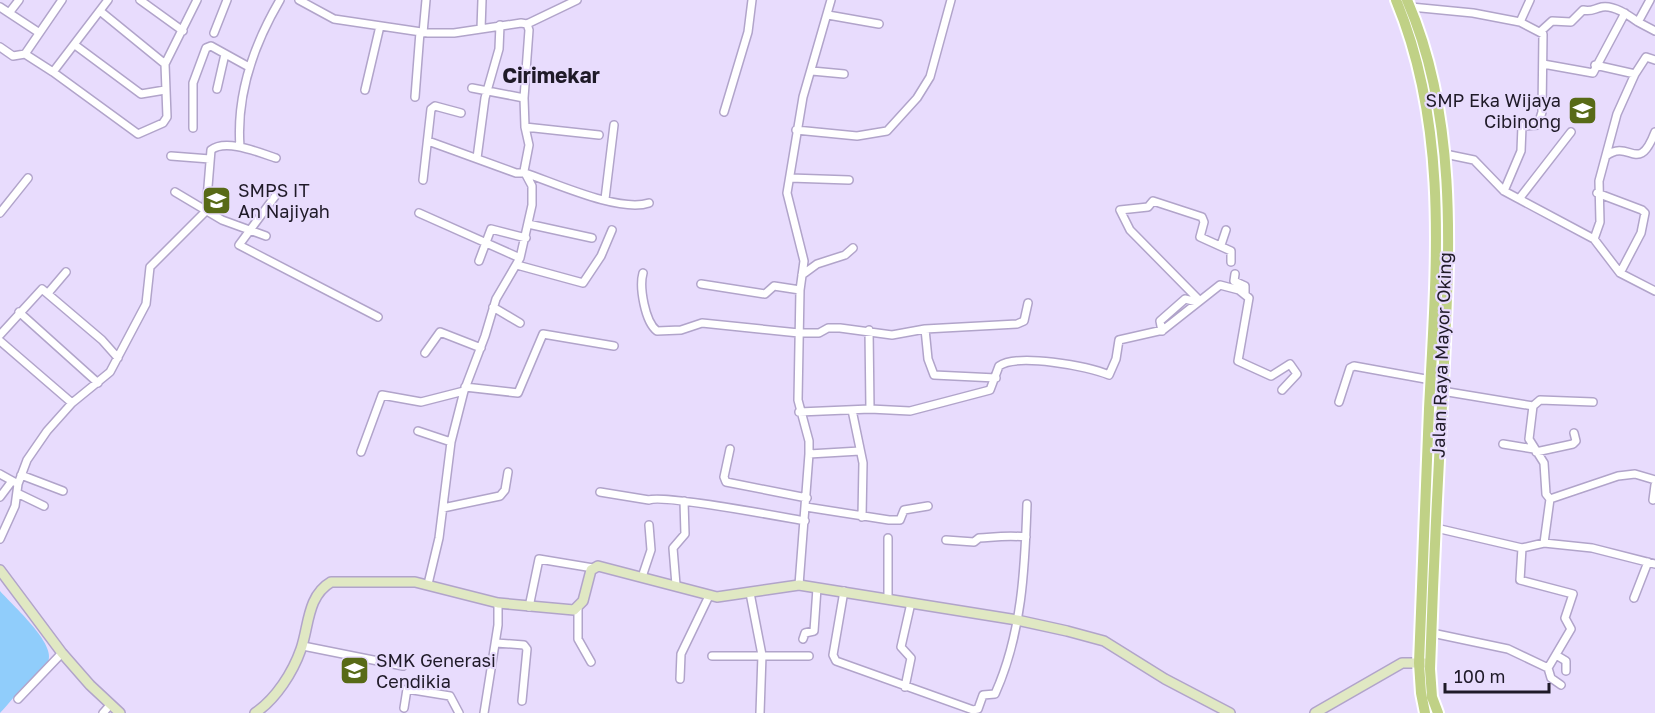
<svg xmlns="http://www.w3.org/2000/svg" width="1655" height="713" viewBox="0 0 1655 713" font-family="'Golos Text',sans-serif">
	<rect width="100%" height="100%" fill="#e8dcfd"/>
	<path fill="#90cdfb" d="M0,591c12,14 57,53 48,71 -5,12 -17,18 -26,26 -8,8 -14,17 -22,25z"/>
	<g fill="none" stroke-linecap="round" stroke-linejoin="round">
		<defs>
			<path id="street" d="M108,0l-55,72 85,62 25,-11 4,-6 -2,-53 32,-64
				M140,0l43,31
				M299,0l35,19 94,14h26l67,-10 6,1 2,6 -5,68 1,29 4,18 -5,26 8,15v19l-12,53 -24,41 -11,37 -21,55 -13,51 -12,96 -11,46
				M0,7l38,25
				M1411,7l62,6 47,9 10,-22
				M100,11l65,53
				M9,13l10,-13
				M828,15l51,9
				M1638,22l17,9
				M527,24l50,-24
				M481,29l1,-29
				M1541,31l11,-10 19,1 12,-12c9,2 10,-1 19,-3 12,-2 26,8 36,15l12,-22
				M214,33l13,-33
				M423,33l3,-33
				M75,45l66,49 24,-4
				M0,47l13,9 12,-2 37,-54
				M25,54l28,18
				M1543,64l50,9 32,-60
				M1595,65l40,9 11,-17 9,3
				M812,71l32,3
				M472,88l52,10
				M217,89l8,-35
				M365,90l15,-64
				M415,97l5,-65
				M724,112l24,-80 4,-32
				M525,127l74,8
				M193,128v-45l13,-35 5,-2 38,21
				M796,130l61,6 30,-5 30,-33 13,-21 21,-77
				M428,141l88,32h9c30,10 95,40 124,30
				M240,147c-4,-53 13,-101 40,-147
				M1445,154l29,6 30,31 90,48 26,34 35,18
				M171,156l39,3
				M1606,156c24,-18 32,20 49,-24
				M477,158l8,-60 14,-49 1,-24
				M790,178l59,2
				M423,180l8,-71 4,-3 26,7
				M1504,191l17,-40 1,-25 16,-1 4,-13 1,-78 -23,-12
				M175,192l47,28 44,16
				M1597,193l45,17 3,3 -4,20 -21,40
				M276,195l-37,50 139,72
				M605,199l9,-74
				M1519,199l52,-67
				M0,213l28,-35
				M419,213l101,45
				M528,224l64,14
				M1594,239l6,-17 -1,-41 18,-67 18,-40
				M1221,245l5,-15
				M479,261l12,-32 35,9
				M517,265l66,18 18,-27 11,-26
				M643,273c-4,14 2,49 14,58l24,-1 21,-7 97,10h20l9,-5h12l52,7 33,-6 92,-5 7,-3 4,-18
				M1235,274l-1,7 11,5v7
				M802,275l15,-11 28,-9 8,-7
				M701,284l64,10 9,-8 26,4
				M49,292l17,-20
				M1199,300l-69,-70 -10,-20 28,-3 5,-6 49,16 2,5 -4,15 31,14v11
				M493,307l27,16
				M19,312l79,71
				M925,329l3,30 6,16 62,3
				M869,330l1,79
				M1162,331l-2,-10 25,-22 12,3
				M0,335l42,-46 60,51 16,18
				M0,341l72,62
				M425,353l15,-21 41,16
				M465,387l53,6 25,-59 71,12
				M1442,391l91,15
				M1339,402l11,-34 4,-2 77,14
				M1533,406l-4,33 15,24 2,31 4,5 -6,44
				M1533,406l7,-6 53,2
				M852,410l11,53 -1,54
				M799,412l71,-3 40,2 80,-21 9,-24c18,-13 89,0 110,9l7,-16 3,-19 44,-10 57,-45 19,5 10,8 -11,63 33,15 19,-12 7,10 -15,16
				M418,431l33,11
				M1503,444l31,5
				M730,449l-6,28 2,5 81,16
				M361,452l21,-57 39,7 43,-11
				M1536,452l37,-8 3,-3 -2,-8
				M809,454l51,-3
				M0,474l18,10 -3,22 -15,33
				M21,475l42,16
				M18,484l9,-24 20,-29 25,-28 38,-31 36,-68 4,-37 56,-56 5,-61c15,-12 49,3 65,8
				M600,492l49,8c13,-6 133,17 156,21
				M17,493l27,13
				M0,497l12,-16
				M1550,499l68,-23 17,-2 20,6
				M1653,500l2,-15
				M806,507l83,13h11l4,-10 24,-4
				M443,508l57,-12 5,-6 3,-18
				M1436,528l86,20 22,-5 48,5 63,16
				M888,538v60
				M946,540l28,2 5,-4c17,-1 28,-3 47,-1
				M1522,548l-2,32 53,14 -8,24 6,11 -23,39
				M642,577l9,-27 -2,-25
				M676,585l-3,-37 12,-14 -1,-33
				M799,585l10,-131v-13l-11,-41 2,-110 4,-29 -17,-68 16,-96 28,-97
				M844,591l-11,64 3,6 137,49 5,-1 5,-14 12,-1c27,-60 30,-126 32,-190
				M750,593l12,62 -2,58
				M1634,598l14,-36
				M529,607l10,-48 54,9
				M578,609v30l13,23
				M1432,633l76,16 40,19
				M803,639l2,-6 9,-2 3,-43
				M496,643l28,2 3,4 -5,52
				M303,646l100,20
				M1556,655l10,6v10
				M712,656h97
				M1548,668l3,10 10,7
				M680,679l1,-25 28,-58
				M905,687l6,-29 -10,-11 10,-44
				M18,699l44,-46
				M404,708l3,-19 43,7 9,17
				M103,713l8,-9
				M484,713l14,-88v-22"/>
			<path id="secondary" d="M0,570l62,83 28,32 30,28
				M255,713c21,-14 38,-41 46,-64 8,-23 6,-53 30,-67h84l83,21 76,7 9,-9 8,-31 7,-4 119,31 82,-12 218,35 50,11 37,10 61,38 65,34
				M1315,713l87,-50h23"/>
			<path id="primary" d="M1396,0c54,130 40,271 33,409 -4,84 -6,169 -10,254l2,30 4,20
				M1407,0c55,126 41,272 35,405 -5,88 -9,176 -12,264l2,28 6,16"/>
		</defs>
		<use href="#street" stroke="#b1a4ca" stroke-width="10"/>
		<use href="#secondary" stroke="#b1a4ca" stroke-width="12"/>
		<use href="#primary" stroke="#fff" stroke-width="14"/>
		<use href="#street" stroke="#fff" stroke-width="7"/>
		<use href="#secondary" stroke="#e0e8c3" stroke-width="9"/>
		<use href="#primary" stroke="#c0d186" stroke-width="10"/>
	</g>
	<defs>
		<symbol id="school-square" viewBox="-11 -11 22 22"><rect x="-9" y="-9" width="18" height="18" rx="4" fill="#586a17" stroke="#e8dcfd"/><path d="M0-5L7-2L0 1L-7-2ZM-4 1L0 2.5L4 1V4Q0 6-4 4Z" fill="#fff"/></symbol>
	</defs>
	<g fill-rule="evenodd">
		<use href="#school-square" x="1566" y="94" width="33" height="33"/>
		<use href="#school-square" x="200" y="184" width="33" height="33"/>
		<use href="#school-square" x="338" y="654" width="33" height="33"/>
	</g>
	<g text-anchor="middle" stroke-width="4.5" stroke-linejoin="round" paint-order="stroke">
		<g font-size="18" fill="#1f1a28" stroke="#e8dcfd" text-anchor="start">
			<text x="1561" y="107" text-anchor="end">SMP Eka Wijaya<tspan x="1561" dy="21">Cibinong</tspan></text>
			<text x="238" y="197">SMPS IT<tspan x="238" dy="21">An Najiyah</tspan></text>
			<text x="376" y="667">SMK Generasi<tspan x="376" dy="21">Cendikia</tspan></text>
		</g>
		<g font-size="18" fill="#1f1a28" stroke="#e8dcfd">
			<text transform="translate(1442 355) rotate(-88)" y="6">Jalan Raya Mayor Oking</text>
		</g>
		<g font-size="21" font-weight="bold" fill="#1f1a28" stroke="#e8dcfd">
			<text x="551" y="83">Cirimekar</text>
		</g>
	</g>
	<path d="M1445 683v9h104v-9" fill="none" stroke="#1f1a28" stroke-width="3"/>
	<text x="1454" y="683" font-size="18" fill="#1f1a28" stroke="#e8dcfd" stroke-width="4.5" paint-order="stroke">100 m</text>
</svg>
